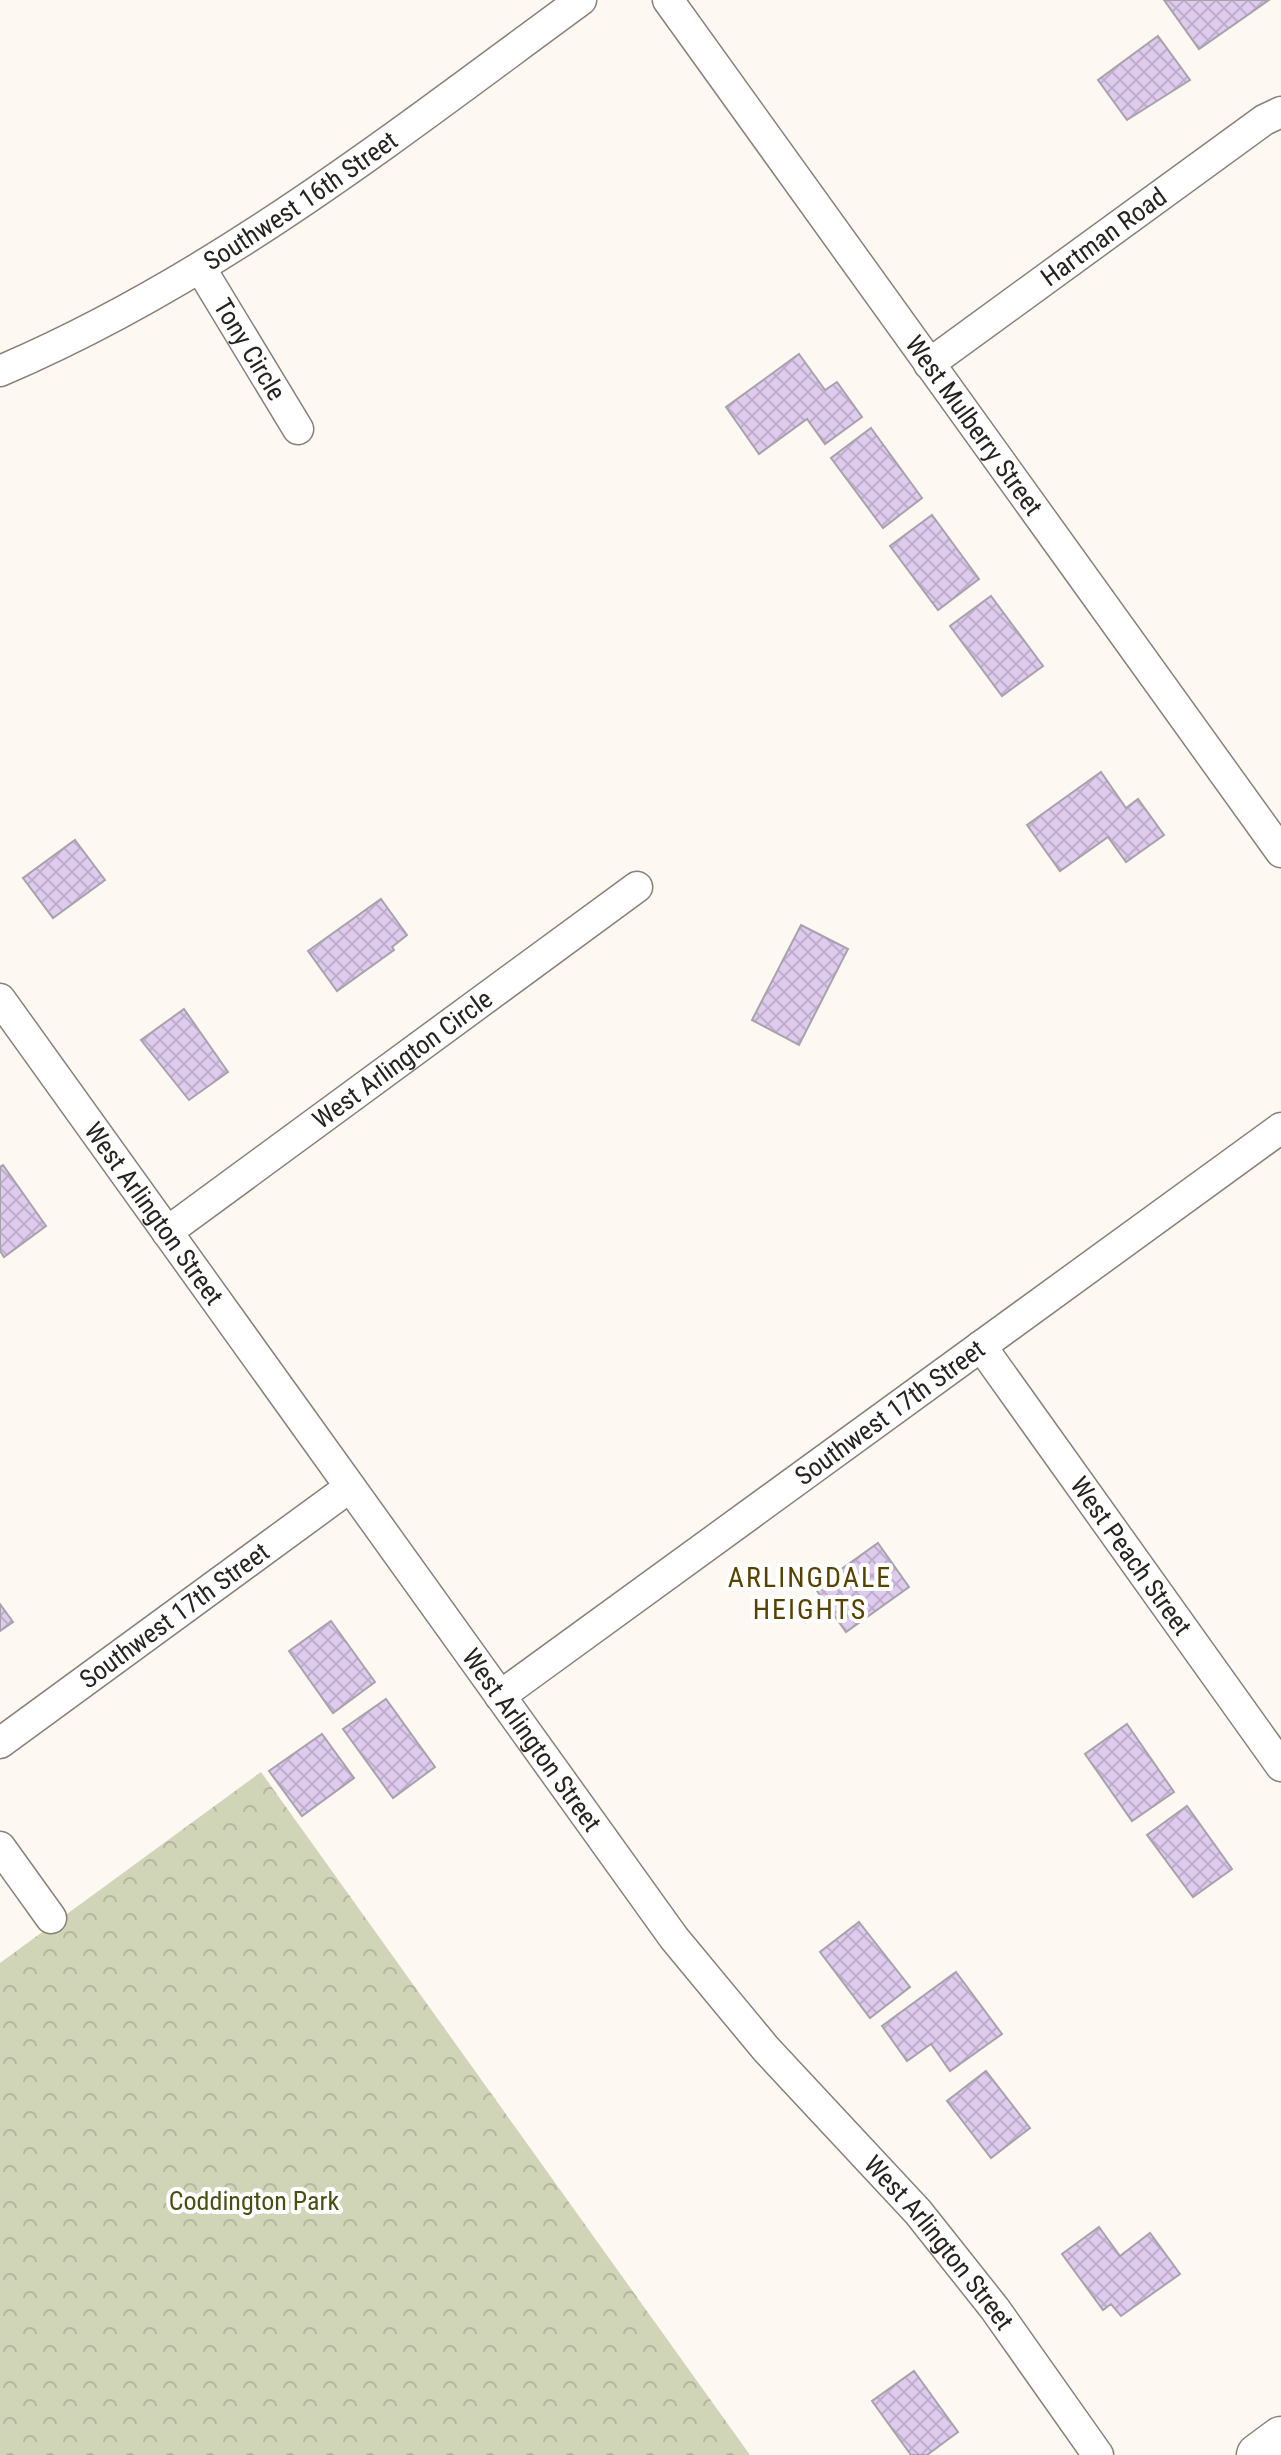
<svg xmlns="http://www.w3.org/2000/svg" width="1281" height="2455" viewBox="0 0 1281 2455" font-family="'Roboto Condensed',sans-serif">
	<defs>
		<pattern id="park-crowns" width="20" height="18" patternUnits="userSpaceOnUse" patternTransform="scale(2)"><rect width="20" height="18" fill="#d1d5b8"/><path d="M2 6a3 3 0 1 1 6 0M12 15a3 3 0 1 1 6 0" fill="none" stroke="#b3b79e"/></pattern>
		<pattern id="building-cross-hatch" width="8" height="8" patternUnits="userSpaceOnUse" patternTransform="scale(2)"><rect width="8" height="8" fill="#decbee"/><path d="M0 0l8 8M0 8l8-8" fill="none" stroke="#beaecc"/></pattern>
	</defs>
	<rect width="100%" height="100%" fill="#fef8f3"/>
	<path fill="url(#park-crowns)" d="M261,1772l489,683h-750v-492z"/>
	<path fill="url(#building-cross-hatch)" stroke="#a7a2ac" stroke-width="2" d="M1164,0h105l-70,49z
		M1158,36l32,44 -63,40 -29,-40z
		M799,354l26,36 12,-8 25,35 -37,27 -18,-25 -48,35 -33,-47z
		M871,428l51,70 -39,30 -52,-70z
		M932,515l47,64 -41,31 -48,-64z
		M991,596l52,70 -41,30 -52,-70z
		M1101,772l25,36 12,-9 26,36 -38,27 -18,-25 -48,34 -33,-46z
		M75,840l30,40 -52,38 -30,-40z
		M381,899l26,36 -15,12 2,3 -57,41 -29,-40z
		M801,925l47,24 -49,96 -47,-25z
		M184,1009l44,63 -39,28 -48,-60z
		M3,1165l43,61 -42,31 -4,-6v-84z
		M878,1543l31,44 -63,45 -31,-44z
		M0,1604l13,18 -13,9z
		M331,1621l44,61 -42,31 -44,-62z
		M386,1699l49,68 -42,31 -50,-69z
		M1127,1724l47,68 -42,29 -47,-67z
		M322,1734l32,44 -52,38 -33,-45z
		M1187,1806l45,63 -39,28 -46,-62z
		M859,1922l51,65 -40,31 -50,-66z
		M956,1972l46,62 -52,37 -19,-27 -24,17 -25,-35z
		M986,2071l44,57 -39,30 -44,-57z
		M1099,2227l21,29 30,-23 30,41 -59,42 -10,-12 -8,6 -41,-56z
		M914,2371l44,61 -31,23h-16l-39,-54z"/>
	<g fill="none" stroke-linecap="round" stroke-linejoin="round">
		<defs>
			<g id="minor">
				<path id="s1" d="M668,0l613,852"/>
				<path id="s2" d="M201,269l97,160"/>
				<path id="s3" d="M929,364l335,-244 17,-8"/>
				<path id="s4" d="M0,371c214,-91 395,-235 581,-371"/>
				<path id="s5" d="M0,999l674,939 92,111 152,163 77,97 103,146"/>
				<path id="s6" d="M167,1232l470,-345"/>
				<path id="s7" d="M981,1346l300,420"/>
				<path id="s8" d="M500,1696l781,-568"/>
				<path id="s9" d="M0,1743l350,-256"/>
				<path d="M0,1847l51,71"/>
			</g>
			<path id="secondary" d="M1258,2455l23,-17"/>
		</defs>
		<use href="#minor" stroke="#898078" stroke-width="33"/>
		<use href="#secondary" stroke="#898078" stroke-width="45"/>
		<use href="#minor" stroke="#fff" stroke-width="30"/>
		<use href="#secondary" stroke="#fff" stroke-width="42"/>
	</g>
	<g text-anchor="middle" stroke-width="8" stroke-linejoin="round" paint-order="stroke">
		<g font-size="26" fill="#272320" stroke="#fff">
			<text dy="9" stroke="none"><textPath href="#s4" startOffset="346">Southwest 16th Street</textPath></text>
			<text dy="9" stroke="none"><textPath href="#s3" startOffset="216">Hartman Road</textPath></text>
			<text dy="9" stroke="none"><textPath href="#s2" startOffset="94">Tony Circle</textPath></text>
			<text dy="9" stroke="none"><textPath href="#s1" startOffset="524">West Mulberry Street</textPath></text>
			<text dy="9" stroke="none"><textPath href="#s6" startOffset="292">West Arlington Circle</textPath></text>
			<text dy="9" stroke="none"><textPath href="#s5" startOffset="264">West Arlington Street</textPath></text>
			<text dy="9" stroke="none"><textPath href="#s8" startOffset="482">Southwest 17th Street</textPath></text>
			<text dy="9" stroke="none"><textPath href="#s7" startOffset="258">West Peach Street</textPath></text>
			<text dy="9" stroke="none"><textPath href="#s9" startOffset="216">Southwest 17th Street</textPath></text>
			<text dy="9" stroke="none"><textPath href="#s5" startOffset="912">West Arlington Street</textPath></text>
			<text dy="9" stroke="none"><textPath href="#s5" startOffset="1560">West Arlington Street</textPath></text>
		</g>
		<g font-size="26" fill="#4a4e11" stroke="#fff">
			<text x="254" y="2210">Coddington Park</text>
		</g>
		<g font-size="28" letter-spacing="2" fill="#584200" stroke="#fff">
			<text x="810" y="1587">ARLINGDALE<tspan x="810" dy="32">HEIGHTS</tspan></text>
		</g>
	</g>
</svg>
